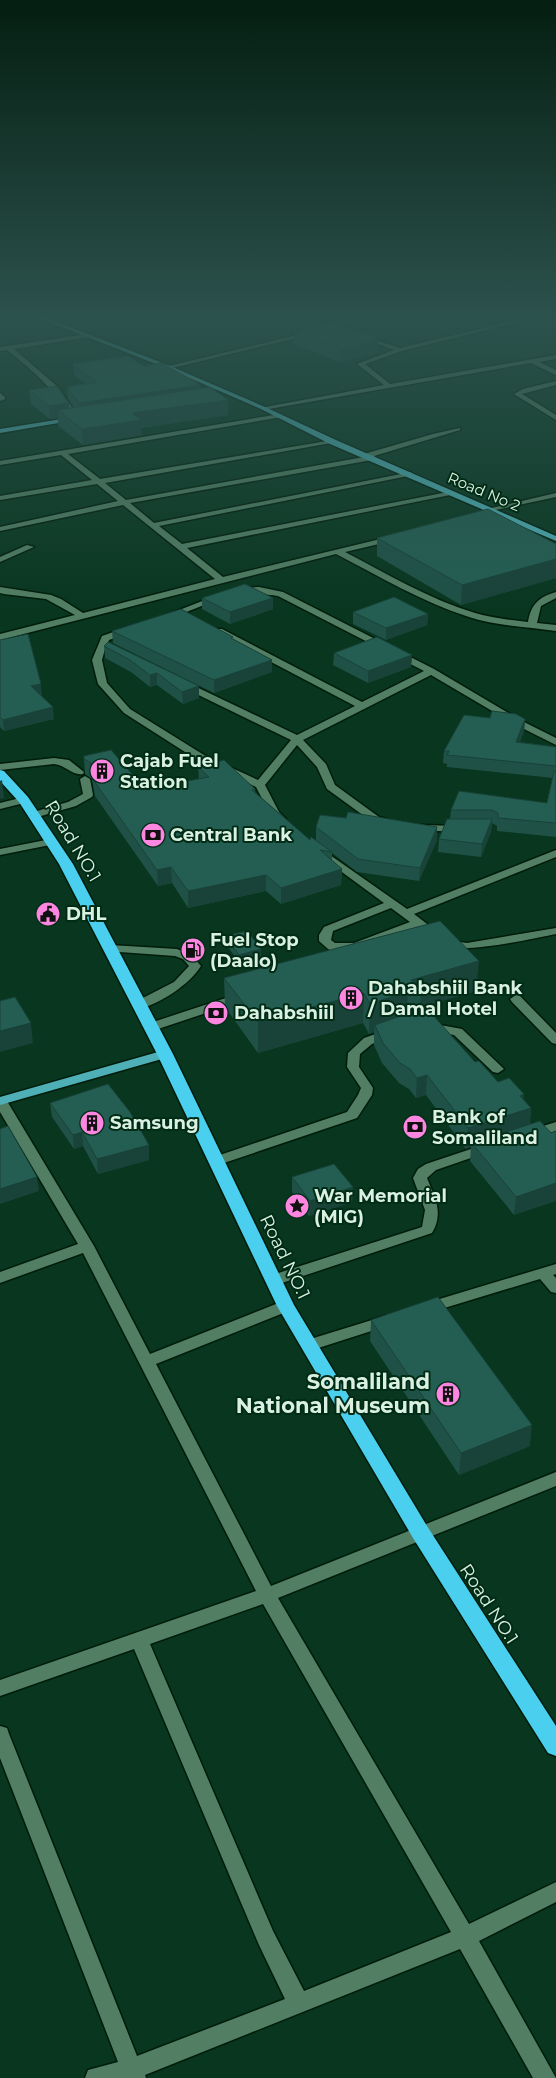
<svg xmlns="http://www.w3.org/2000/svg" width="556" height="2078" viewBox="0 0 556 2078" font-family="Montserrat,sans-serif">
	<rect width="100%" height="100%" fill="#08361f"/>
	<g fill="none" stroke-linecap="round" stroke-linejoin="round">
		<defs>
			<path id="minor" d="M352,318h9l-39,14 -154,37 -3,-2 153,-37z
				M525,318h10l-133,33 -37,13 25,20 166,-29v4l-17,3 17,8v5l-25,-12 -268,47 -3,-2 124,-23 -27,-21 37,-14 -35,-13v-2l41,13z
				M87,334l2,3 -75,12 44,38 22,32 -3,2 -2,-1c-19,-28 -41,-49 -68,-70l-7,1v-4z
				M556,381v4l-34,9 34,21v5l-42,-26 9,-5z
				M0,393l5,4v2l-5,2z
				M280,414l2,1v2l-214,37 32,25 233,-39 4,2 -232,41 21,17 238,-43v-3l69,-20 27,-6v2l-86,26 2,2 -4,2 -242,43 24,20 257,-51 1,2 -4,2 -249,50 23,18 271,-53v4h-3l-263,53 36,29 170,-41h3v4l-51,12c42,22 84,47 130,61 17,5 35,7 53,9 3,-18 11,-25 28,-30v6l-15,8 -4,17 19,2v6c-29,-4 -59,-5 -87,-14 -47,-15 -90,-41 -133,-63l-336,86v-6l75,-19 -29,-16 -42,-5 -4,-1v-6l51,8 10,4 22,14 132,-34 -92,-74 -123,26v-4l118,-26 -21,-17 -97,16v-4l92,-16 -31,-25 -61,10v-4z
				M556,493v4l-65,14 -4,-2z
				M27,545l7,2 -34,15v-5z
				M259,587l24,5 151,77 88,52 34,17v7l-40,-20 -85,-50 -128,65 23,24 9,21 44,32 11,3 1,2 -1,2 -4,1 -15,-4 -44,-32 -10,-22 -20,-22 -32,40 14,27 7,7 -1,2h-8l-7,-7 -14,-27 -60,-28 -72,-46 -26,-29 -6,-24 10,-24 23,-8h6v4l-22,8 -1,3 16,11 -5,3 -14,-8 -3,11 5,23 23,26 74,46 54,25 33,-40 -109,-53v-4h6l109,52 58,-29 -139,-73v-4h6l140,73 62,-31 -146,-75c-9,-2 -38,-3 -41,-5l4,-3z
				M215,596l7,2 -51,20 -7,-2z
				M54,758l15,2 15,12 -1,2c-11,2 -17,-9 -29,-10l-54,6v-6z
				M85,776l5,3 3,16 -1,2 -16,9 -42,12 -4,-1 -1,-2 1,-2 38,-11 15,-8 -3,-15z
				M24,797l5,3 -1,2 -28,7v-6z
				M420,825l40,1 5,3 -5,3 -44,-2 -1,-2z
				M51,839l5,3 -1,2 -55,11v-6z
				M320,848l87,61 149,-59v7l-142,57 25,19 2,2 -2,2h-8l-14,-10 -57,21 -28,3 -4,-2 -9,-8v-6l5,-8 60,-24 -68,-50 -1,-2zM391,908l19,14 -56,21h-19l-4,-3 2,-9z
				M556,928v6c-21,4 -102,23 -116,9l6,-3 21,3z
				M110,945l67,4 14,6 10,11c-12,19 -40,37 -62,43l-4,-1 -2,-3 2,-3 39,-20 15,-16 -6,-7 -8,-3 -69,-5 -2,-2z
				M241,993l6,4 -2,3 -90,30 -4,1 -6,-4 2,-3z
				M516,995l4,1 36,37v11l-4,-1 -40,-41 -2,-3z
				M429,1023l33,6 42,40 -6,4 -5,-1 -39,-37 -29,-5 -2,-3z
				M390,1029l4,1 2,3 -2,3 -22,8 -12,10 -1,13 14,21 -1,7 -15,23 -136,46h-10l-2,-3 2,-3 136,-46 11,-17 3,-7 -14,-21 1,-14 16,-15z
				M0,1097l7,4 87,145 56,108 131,-52 5,-1 5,1 2,4 -2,4 -135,54 115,222 285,-114v14l-278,112 191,326 87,-42v20l-77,39 77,137h-23l-73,-129 -315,126 1,3h-61l3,-8 30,-8 -118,-304v-32l7,2 2,6 128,322 148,-57 -26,-54 -125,-296 -134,47v-16l256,-89 -173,-338 -83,30v-11l78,-28 -78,-132zM263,1604l188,328 -147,59 -31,-60 -123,-287z
				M556,1122v9l-24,7 -7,-4 2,-3z
				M486,1144l5,1 2,3 -2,3 -55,19 -9,8c8,20 17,35 5,55l-153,51 -5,1 -5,-1 -2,-4 2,-4 153,-49 3,-17 -12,-32 5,-9 8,-5z
				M556,1264v10l-3,1 3,3v15l-5,-1 -11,-13 -112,34 -5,-1 -2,-4 2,-4z
				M385,1316l5,1 3,4 -3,4 -81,26 -5,-2 -3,-4 3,-4z"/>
			<path id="major" d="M39,318h8l123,48 95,41 71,33 220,96v5l-226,-97 -69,-35 -95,-41z
				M74,417l2,1v2l-76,13v-4z
				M165,1050l6,4 -2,3 -169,48v-8z"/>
			<path id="highway" d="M0,770l4,1 24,26 45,67 100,190 121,251 133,221 129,200v30l-8,-3 -135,-215 -136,-232 -120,-252 -98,-190 -40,-62 -19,-21z"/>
		</defs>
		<use href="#minor" stroke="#001c0b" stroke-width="3"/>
		<use href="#major" stroke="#001c0b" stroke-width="3"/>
		<use href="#highway" stroke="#001c0b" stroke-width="3"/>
		<use href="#minor" fill="#527e63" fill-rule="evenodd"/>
		<use href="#major" fill="#4eafb6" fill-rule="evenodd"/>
		<use href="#highway" fill="#4bcfee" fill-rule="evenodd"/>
	</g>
	<path fill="#1f5147" d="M295,332l83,7 -1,13 -37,10 -46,-18z
		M73,364l70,2 58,22 27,27 -87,13 1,7 -59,10 -25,-19v-8l-8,1 -19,-15 -2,-14 40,13v5h5l-6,-10 -1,-11 19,-3 -12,-9z
		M377,538l179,6v34l-95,27 -84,-49z
		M202,598h71v11l-43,15 -28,-15z
		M353,612l75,2 -1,11 -41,15 -33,-16z
		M112,631l121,8 39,21v12l-58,21 -101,-50z
		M0,640l42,55h-1l13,24 -50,12 -4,-4z
		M104,646l95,40v12l-16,6 -26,-19 -7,2 -19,-15 -26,-14z
		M334,653l78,2 -1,12 -43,16 -35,-18z
		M490,718l35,1 -1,12 -4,11 36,5v90l-59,-6v-5l-5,-3 -1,9 -10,25 -43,-5 1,-13 11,-20 1,-9 96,-7 6,-25 -106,-11v-3l-4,-1 1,-12z
		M84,759l61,30 54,-10 -1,-12 57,22v3l55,48h6v-13h121v13l-18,41 -62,-9 -25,-19v8l10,8 -1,16 -60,19 -15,-13 -78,17 -16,-25 -14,3 -63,-90 -3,-17 -7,-5z
		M225,936l36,13v8l-22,5 -14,-19z
		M224,978l252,13 -56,16v6l78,69 26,12 -1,5 8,9 -1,16 -16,91 -44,-54 1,-14 -5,2 -40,-54 -10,3 -7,-9 -10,-6 -17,-20 -8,-18v-13l-5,2 -6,-11 -105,30 -33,-46z
		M50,1103l99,57 -51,14 -15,-28 -9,3 -22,-32z
		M292,1177l61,10 -1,15 -43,14 -17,-24z
		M371,1320l159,126 -71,29 -89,-134z"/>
	<path fill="#194239" d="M378,339l-1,13 -37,10 1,-13z
		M201,385v11l-122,19v-12z
		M228,400v15l-87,13 1,7 -59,10 -1,-16 50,-16z
		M69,403l1,13 -13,-6 1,8 -8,1 -1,-13z
		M556,559v19l-95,27 1,-20z
		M273,598v11l-43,15v-12z
		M428,614l-1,11 -41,15v-12z
		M412,655l-1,12 -43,16v-12z
		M272,660v12l-58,21v-13z
		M157,673v12l-7,2v-12z
		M41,684l1,11 -10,3 -1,-12z
		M199,686v12l-16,6 -1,-12z
		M53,707l1,12 -50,12 -1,-11z
		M525,719l-1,12 -9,23 1,-12z
		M2,780l2,18 -4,1v-18z
		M492,819l-1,13 -10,25 1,-13z
		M437,827v13l-18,41 1,-13z
		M171,867l1,16 -14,3 -1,-16z
		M342,869l-1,16 -60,19v-16z
		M266,875v16l-78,17v-17z
		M261,949v8l-22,5v-7z
		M479,961l-3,30 -56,16 1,-16 -10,-11z
		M408,991l-2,30 -31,4 -1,7 -5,2 1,-30z
		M364,993l-1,30 -105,30v-31z
		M31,1023l2,20 -33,9v-21z
		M427,1075l-1,20 -10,3 1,-20z
		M524,1094l-2,17 9,-3 -2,21 -57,14 -1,4 -5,2 2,-21 52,-32z
		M82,1132l1,14 -9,3 -1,-14z
		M149,1145v15l-51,14 -1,-15z
		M37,1177l2,14 -39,13v-15z
		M556,1183v18l-42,14 2,-18z
		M353,1187l-1,15 -43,14 1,-15z
		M532,1425l-2,21 -71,29 2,-22z"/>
	<path fill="#245e52" stroke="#194239" d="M332,322l46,17 -37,10 -46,-17z
		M128,356l15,10 18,-3 40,22 -122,18 -12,-16 30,-5 -24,-18z
		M56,386l13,17 -20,3 -20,-16z
		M210,387l18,13 -96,13 9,7 -59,9 -25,-19z
		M488,509l68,35v15l-94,26 -85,-47z
		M245,584l28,14 -43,14 -28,-14z
		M394,597l34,17 -42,14 -33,-16z
		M181,609l52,28 -2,1 41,22 -58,20 -102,-49z
		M28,634l13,50 -10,2 22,21 -50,13 -3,-3v-77z
		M377,637l35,18 -44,16 -34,-18z
		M108,642l91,44 -17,6 -25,-19 -7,2 -20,-15 -26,-14z
		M492,711l24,3 9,5 -9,23 40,5v19l-109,-11 2,-4h-5l20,-36 26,3z
		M111,750l34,39 64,-12 -11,-10 26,-7 31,29 -3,1 58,50 1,-3 21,15 -12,-2 22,19 -61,19 -15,-13 -78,16 -17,-24 -14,3 -63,-89 -3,-18 -7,-4v-3z
		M554,771h2v52l-58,-5v-5l-6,-3h-41l8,-19 88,12z
		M348,812l89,15 -17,41 -62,-9 -42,-32 4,-12 26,3z
		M447,819h45l-10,25 -43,-5z
		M440,921l39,40 -68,19 10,11h-13l-38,13 -6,-11 -106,29 -34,-44z
		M247,931l14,18 -22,6 -14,-19z
		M15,997l16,26 -31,8v-30z
		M409,1013h22l44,49 4,-1 19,21 11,-4 15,16 -4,2 11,12 -63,20 -41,-53 -10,3 -7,-9 -10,-6 -17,-20 -8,-18z
		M108,1084l22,28 19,33 -52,14 -15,-27 -9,3 -23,-32z
		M540,1121l11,12 5,-2v52l-40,14 -44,-54z
		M8,1126l29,51 -37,12v-60z
		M334,1164l19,23 -43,14 -18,-24z
		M438,1297l94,128 -71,28 -90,-133z"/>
	<linearGradient id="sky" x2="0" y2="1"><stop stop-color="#041e11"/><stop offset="0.52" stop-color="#2c524d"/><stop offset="1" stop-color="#2c524d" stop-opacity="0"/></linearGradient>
	<rect width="556" height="609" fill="url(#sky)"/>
	<defs>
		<symbol id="building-disc" viewBox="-11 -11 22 22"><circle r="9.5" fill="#fd86e1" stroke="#002c16"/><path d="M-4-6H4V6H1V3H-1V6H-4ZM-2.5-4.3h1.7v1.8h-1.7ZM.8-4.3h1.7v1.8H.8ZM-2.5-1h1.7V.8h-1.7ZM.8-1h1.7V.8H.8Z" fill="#111"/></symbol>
		<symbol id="bank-disc" viewBox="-11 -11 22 22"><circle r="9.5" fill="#fd86e1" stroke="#002c16"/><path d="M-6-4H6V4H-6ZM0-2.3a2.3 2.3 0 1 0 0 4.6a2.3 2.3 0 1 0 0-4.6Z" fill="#111"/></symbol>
		<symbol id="civic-disc" viewBox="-11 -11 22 22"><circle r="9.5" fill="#fd86e1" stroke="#002c16"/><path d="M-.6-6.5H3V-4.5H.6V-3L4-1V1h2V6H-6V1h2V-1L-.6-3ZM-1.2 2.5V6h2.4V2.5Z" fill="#111"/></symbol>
		<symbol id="fuel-disc" viewBox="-11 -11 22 22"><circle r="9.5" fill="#fd86e1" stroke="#002c16"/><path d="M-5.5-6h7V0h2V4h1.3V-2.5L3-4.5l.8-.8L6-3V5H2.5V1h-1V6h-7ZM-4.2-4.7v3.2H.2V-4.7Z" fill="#111"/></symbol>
		<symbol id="sight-disc" viewBox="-11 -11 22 22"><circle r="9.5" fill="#fd86e1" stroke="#002c16"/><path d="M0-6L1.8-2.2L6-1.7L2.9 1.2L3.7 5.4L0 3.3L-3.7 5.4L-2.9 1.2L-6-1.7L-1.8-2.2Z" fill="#111"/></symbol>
	</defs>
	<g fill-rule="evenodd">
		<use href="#building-disc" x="88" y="757" width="28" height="28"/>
		<use href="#bank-disc" x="139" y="821" width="28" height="28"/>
		<use href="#civic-disc" x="34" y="900" width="28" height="28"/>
		<use href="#fuel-disc" x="179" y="936" width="28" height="28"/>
		<use href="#building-disc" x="337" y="984" width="28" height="28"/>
		<use href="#bank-disc" x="202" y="999" width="28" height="28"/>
		<use href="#building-disc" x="78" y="1109" width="28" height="28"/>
		<use href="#bank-disc" x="401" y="1113" width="28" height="28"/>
		<use href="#sight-disc" x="283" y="1192" width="28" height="28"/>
		<use href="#building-disc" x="434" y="1380" width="28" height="28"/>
	</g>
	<g text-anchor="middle" stroke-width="4" stroke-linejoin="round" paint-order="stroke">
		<g font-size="15" fill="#daf1e2" stroke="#002c16">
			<text transform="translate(484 492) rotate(23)" y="5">Road No 2</text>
		</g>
		<g font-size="18" font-weight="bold" fill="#daf1e2" stroke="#002c16" text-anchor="start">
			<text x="120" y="767">Cajab Fuel<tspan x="120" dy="21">Station</tspan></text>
			<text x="170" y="841">Central Bank</text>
			<text x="66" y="920">DHL</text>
			<text x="210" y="946">Fuel Stop<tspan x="210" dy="21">(Daalo)</tspan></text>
			<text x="368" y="994">Dahabshiil Bank<tspan x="368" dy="21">/ Damal Hotel</tspan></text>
			<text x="234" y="1019">Dahabshiil</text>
			<text x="432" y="1123">Bank of<tspan x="432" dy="21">Somaliland</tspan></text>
			<text x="110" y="1129">Samsung</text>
			<text x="314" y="1202">War Memorial<tspan x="314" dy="21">(MIG)</tspan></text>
		</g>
		<g font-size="18" fill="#daf1e2" stroke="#002c16">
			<text transform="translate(73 841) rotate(59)" y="6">Road NO.1</text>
			<text transform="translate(285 1257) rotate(64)" y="6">Road NO.1</text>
			<text transform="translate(489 1604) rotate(57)" y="6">Road NO.1</text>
		</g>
		<g font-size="21" font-weight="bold" fill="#daf1e2" stroke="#002c16" text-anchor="end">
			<text x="430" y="1389">Somaliland<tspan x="430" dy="24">National Museum</tspan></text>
		</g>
	</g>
</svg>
